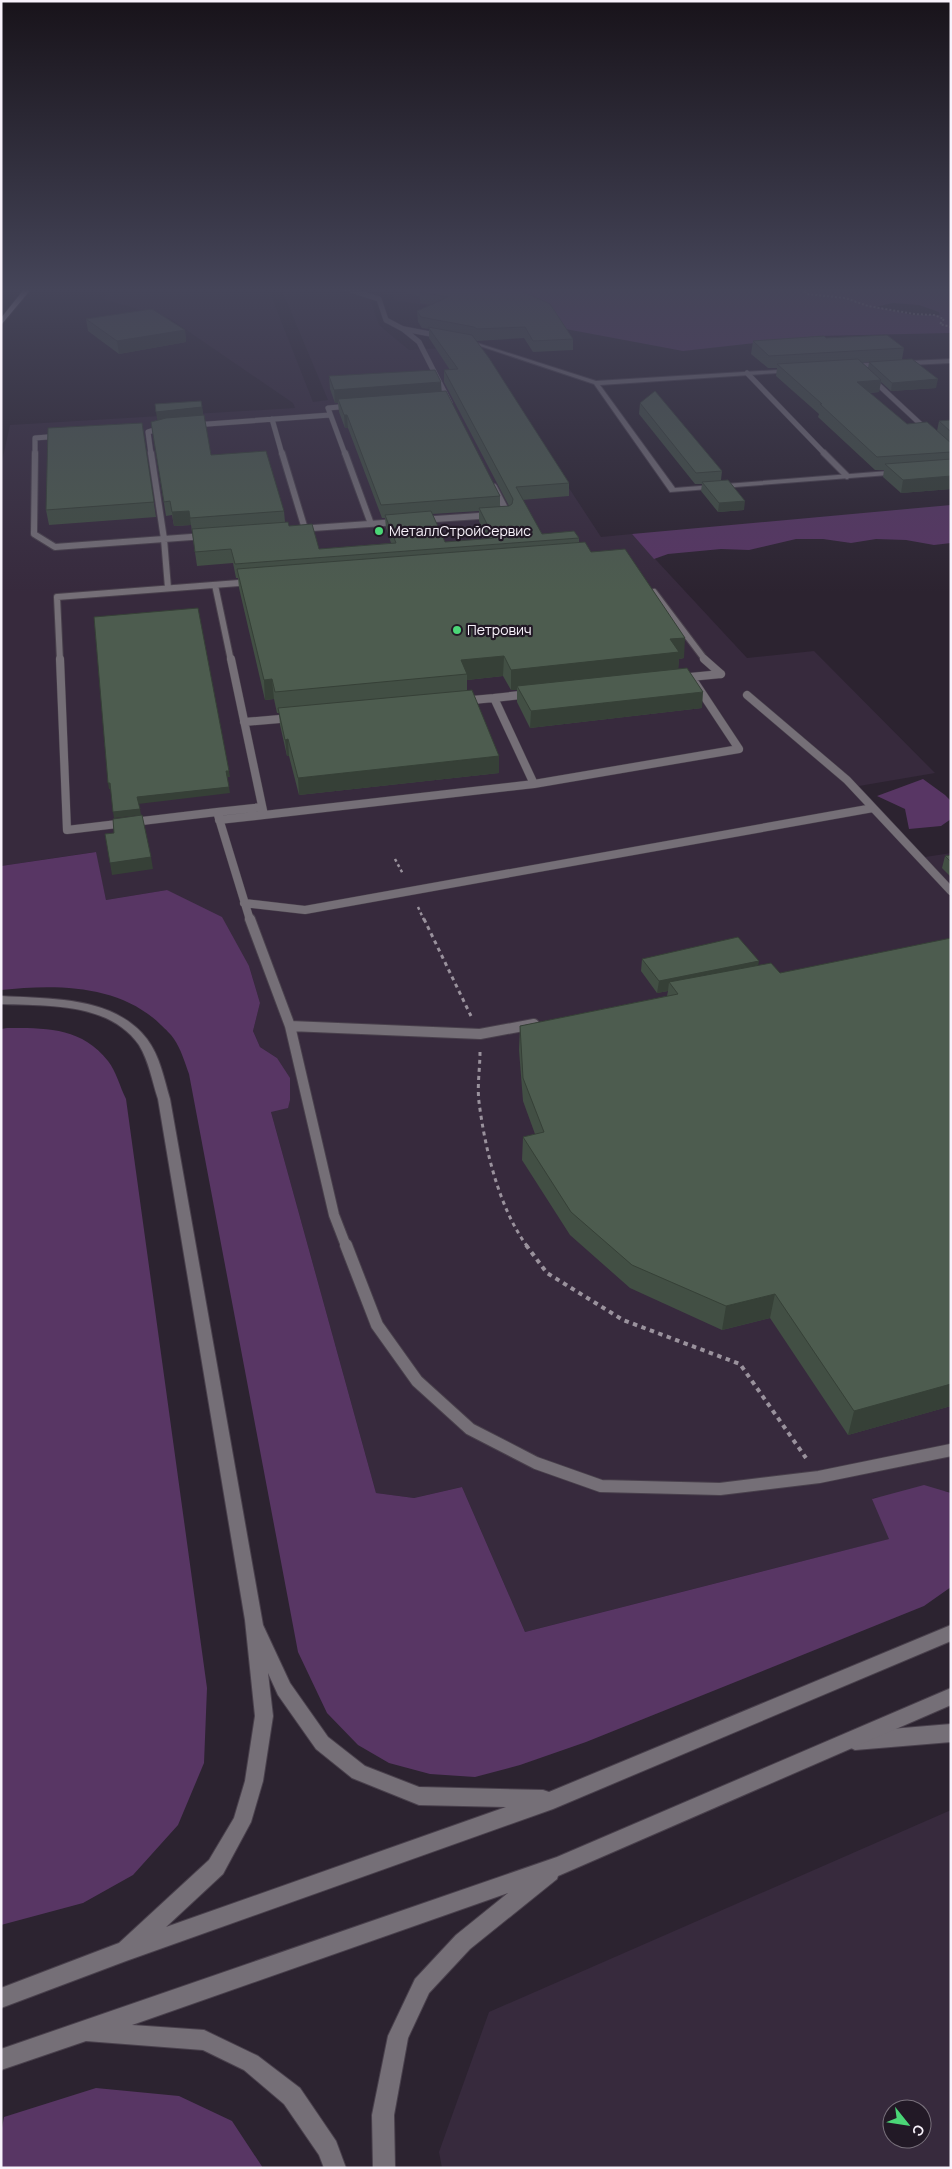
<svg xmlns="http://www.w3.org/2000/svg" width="952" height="2169" viewBox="0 0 952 2169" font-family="Manrope,sans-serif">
	<rect width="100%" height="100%" fill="#2c2330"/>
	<path fill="#372a3d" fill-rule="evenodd" d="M112,288h156l45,114 15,-2 -47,-112h53l36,11 9,26 30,25 67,-4 125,191 31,-3 115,124 67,-7 121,122 -76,13 66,71 26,-4v640l-5,-2 -73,7 17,41 -365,93 -63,-145 -48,11 -38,-5 -105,-381 6,-54 -17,-11 -7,-16 7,-28 -11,-37 -82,-76 -61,10 -11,-48 -94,14v-400l9,-41 285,-17 -2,-5 -124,-85 -66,-19z
		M357,288h144l-16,27 -91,-15 -1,-5z
		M951,1810v358h-509l-3,-16 50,-140zM892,2109h30v30h-30z"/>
	<path fill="#583664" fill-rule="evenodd" d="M501,288h450v45l-134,3 -134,15 -128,-24zM893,303l26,2 20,7 1,3h-27l-38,-8z
		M951,505v38l-17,2 -28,-5 -30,-1 -25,4 -28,-4h-27l-47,11 -28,-1 -53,5 -14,5 -22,-25z
		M923,779l22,16 6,6v18l-10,7 -32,3 -4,-20 -28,-13z
		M96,852l10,48 61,-10 55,27 27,49 11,37 -7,28 7,16 17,11 13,20v22l-2,8 -17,4 105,381 38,5 48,-11 63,145 364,-93 -17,-40 52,-14 27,8v94l-27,19 -338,136 -66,23 -45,12 -45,-3 -41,-11 -31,-18 -31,-32 -29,-61 -109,-578c-4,-11 -8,-25 -15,-35 -3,-5 -9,-10 -13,-14 -41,-41 -106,-41 -160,-35v-124z
		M7,1028c39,0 74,-1 101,33 8,10 12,26 18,38l81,589 -3,75 -26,62 -45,50 -50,28 -82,22v-896z
		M96,2088l83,8 53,25 31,47h-262v-35l3,-16z"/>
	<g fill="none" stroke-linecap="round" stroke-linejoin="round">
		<defs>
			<path id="service-far4" d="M344,288l35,11 7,21 17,9 16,13 31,61
				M404,329l37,7
				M747,373l78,81
				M871,378l57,53
				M272,419l10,35
				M194,425l136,-10
				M35,454v-16l25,-2
				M151,454l-3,-22 16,-5
				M345,454l-17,-46 22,-2"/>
			<path id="service-far3" d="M35,453l-1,81 21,13 109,-8 -13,-86
				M282,453l23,76
				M345,453l26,71
				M824,453l23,23
				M421,520l87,-6 -14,-27
				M299,529l98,-7
				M215,585l16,76
				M168,588l-4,-49 41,-3
				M654,592l52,69
				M60,661l-3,-64 195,-15"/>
			<path id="service-far2" d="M60,659l7,171 150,-18 33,108
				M231,659l33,156 270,-31 -40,-86 -32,3
				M704,659l17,15
				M680,678l41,-4
				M747,695l100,85 104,111
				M494,698l35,-4
				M244,722l47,-4
				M534,784l205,-35 -43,-65
				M217,812l45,-5
				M219,820l45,-5
				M244,903l61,7 568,-102"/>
			<path id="service-far1" d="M250,919l40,107
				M346,1246l-12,-31 -44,-189 190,8 54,-10"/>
			<path id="service" d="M346,1245l31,80 40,56 53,48 66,34 65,23 119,3 99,-12 132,-27"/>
			<path id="minor" d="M471,341l125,40 199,-12 -2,3 -193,13 75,103 226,-18 4,2 -4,2 -231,18 -76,-108 -123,-41z
				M951,359v4l-103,5 -3,-2 3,-2z
				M951,1724v18l-96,8 -6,-3 -3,-6 3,-6 6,-3z"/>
			<path id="tertiary" d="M1,996c49,3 113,0 146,43 13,17 17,40 23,60l93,526 27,58 38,54 37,29 54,21 124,3 6,2 402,-167v16l-398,168 -427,152 -125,47v-20l118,-45 90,-83 25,-42 11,-37 10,-65 -10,-96 -87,-521c-6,-18 -9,-38 -19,-54 -30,-43 -92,-39 -138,-41zM268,1673l10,22 38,54 36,29 67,27 87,2 -340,120 57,-53 28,-52 12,-41 10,-65z
				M951,1688v17l-393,171 -1,3 -87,70 -41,44 -21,45 -14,77 1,53h-22l-1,-53 16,-79 27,-57 41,-44 52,-42 -376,132 72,5 54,26 42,32 36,53 10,27h-22l-5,-13 -35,-51 -40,-34 -41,-20 -117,-9 -85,29v-21l556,-192z"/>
			<path id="motorway" d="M25,288h7l-31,37v-7z"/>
		</defs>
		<use href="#service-far4" stroke="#49404c" stroke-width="6"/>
		<use href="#service-far3" stroke="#49404c" stroke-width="8"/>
		<use href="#service-far2" stroke="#49404c" stroke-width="9"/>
		<use href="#service-far1" stroke="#49404c" stroke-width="12"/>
		<use href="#service" stroke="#49404c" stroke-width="14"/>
		<use href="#minor" stroke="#49404c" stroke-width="2"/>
		<use href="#tertiary" stroke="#49404c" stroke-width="2"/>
		<use href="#motorway" stroke="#49404c" stroke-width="2"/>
		<path stroke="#9a929d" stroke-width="2" stroke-dasharray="2 2" stroke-linecap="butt" d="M802,288l5,6 38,4 23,8 46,8 20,1 10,4 -4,5 11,3"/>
		<path stroke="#9a929d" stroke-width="2.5" stroke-dasharray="3 3" stroke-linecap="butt" d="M395,859l8,15
			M418,907l6,13"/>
		<path stroke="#9a929d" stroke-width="3" stroke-dasharray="4 4" stroke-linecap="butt" d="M424,919l47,97
			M480,1052c0,16 -3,34 -1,50 6,47 20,106 48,144"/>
		<path stroke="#9a929d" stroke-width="4" stroke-dasharray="4.5 4.5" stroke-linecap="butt" d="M526,1245l21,28 76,47 117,44 66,94"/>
		<use href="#service-far4" stroke="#756f77" stroke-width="5"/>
		<use href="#service-far3" stroke="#756f77" stroke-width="6"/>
		<use href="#service-far2" stroke="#756f77" stroke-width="8"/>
		<use href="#service-far1" stroke="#756f77" stroke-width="10"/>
		<use href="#service" stroke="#756f77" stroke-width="12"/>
		<use href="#minor" fill="#756f77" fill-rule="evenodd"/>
		<use href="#tertiary" fill="#756f77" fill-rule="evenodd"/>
		<use href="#motorway" fill="#e3d6e8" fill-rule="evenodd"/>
	</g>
	<path fill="#424f44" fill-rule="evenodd" d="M397,288h118l58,51v11l-40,2 -9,-14 -47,3 -2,-2 94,144v13l-47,4 20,34 37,4v5l12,9 93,106 -5,1 -1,10 24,39 -172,20 -13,-26v-12h-6l-8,-14 -36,4v11l32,65v17l-200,22 -10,-39h-2l-7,-31 -1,-12h-2l-3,-14 -9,1 -26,-112 -1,-10h-2l-3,-15 -36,3 -6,-41 -17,1 -2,-11 -6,1 -15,-94 51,-15 1,8 8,40 73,56 1,11 4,4 30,23 72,-6 -5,-15 -1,-10h-3l-34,-90h-3l-6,-16 -1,-9h-3l-5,-14 -1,-13 113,16 58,104v10h9l-65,-124v-12h6l-21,-32v-9l-7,-1 -4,-6 -1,-11 14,-6 -11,-2v-6zM479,511v10l8,18 -42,3 -13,-28z
		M86,319l99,11 1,12 -67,12 -31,-23z
		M826,338l78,10 -2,11 34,29 -45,3 -10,-9 -2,10 -9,1 37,31 30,7 2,-10 12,-1v69l-50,4 -18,-16 1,-7h-9l-57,-53 1,-3 -43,-38 1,-8h-9l-17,-14 2,-13zM869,362l-1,6 -6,-5z
		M640,403l82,68 -1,9 23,30 -26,2 -17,-21 1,-7h-7l-56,-70z
		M142,423l14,94 -107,8 -3,-15z
		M951,855v22l-9,-9 3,-12z
		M642,959l116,6 193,441 -103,29 -78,-117 -48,12 -92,-42 -60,-53 -48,-75 1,-23 12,-3 -12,-33 -4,-51 1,-24 147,-30 1,-5 -11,2 -16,-22z"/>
	<path fill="#364037" d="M185,330l1,12 -67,12 -2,-13z
		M938,379l-2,9 -45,3 1,-8z
		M881,380l-2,12 -24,2 2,-12z
		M441,382l1,13 -104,4v4h-3l-1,-13z
		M202,407l2,13 -46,5 -2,-13z
		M344,415h3l1,13h-3z
		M951,476v13l-50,4 2,-13z
		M745,501l-1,9 -26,2 1,-9z
		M189,511l2,14 -17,1 -2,-14z
		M685,638l-1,20 -5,1 -1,14 -161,13v4h-6v-20l159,-31z
		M504,656l-1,20 -36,4v-6l-6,-14z
		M272,679l2,20 -9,1 -1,-20z
		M703,692l-1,16 -172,20 1,-17z
		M288,739l1,17h-2l-2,-16z
		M499,756v17l-200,22 -1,-17z
		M226,771h3l1,6h-3z
		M108,783h2l1,6h-2z
		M229,787l1,6 -92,11 -1,-7z
		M140,809l1,6 -27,3 -1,-6z
		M151,857l2,12 -41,6 -2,-12z
		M759,961l-2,12 -88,9 -1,9 -11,2 2,-12z
		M775,1294l-5,24 -48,12 4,-24z
		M951,1384v22l-103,29 6,-24z"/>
	<path fill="#4d5c4f" stroke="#364037" d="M426,288h57l10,6 6,-1 -1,-5h17l35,16 23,35 -40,2 -8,-14 -48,2 -3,-2 -53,-10 -4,-6 31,-14 -28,-5 6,-3z
		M152,309l33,21 -68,11 -31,-22z
		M428,327l44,8 17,23 80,125 -53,4 26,47 32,-3 5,7 -344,26 -4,-15 -36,3 -3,-23 96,-7 1,4 23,-2 7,25 77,-6 -11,-28 46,-4 14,31 49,-4 -15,-30 30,-2 3,-2 1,-5 -69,-129 14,-1z
		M887,335l17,13 -135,8 -16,-15 71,-5 2,2z
		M858,359l23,21 -24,2 50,42 20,-2 24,21v9l-74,5 -57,-53h2l-45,-40z
		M912,359l26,20 -46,4 -23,-21z
		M435,370l6,12 -107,8 -5,-14z
		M446,391l54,105 -119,9 -34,-90h-3l-6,-16z
		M655,391l67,80 -26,2 -56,-70z
		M201,401l1,6 -46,5 -1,-8z
		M204,415l7,40 55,-4 18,60 -94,7 -1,-7 -17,1 -2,-11 -6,1 -13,-80 15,-4z
		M951,420v12l-12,-11z
		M142,423l12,79 -108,8 2,-82z
		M951,459v17l-48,4 -18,-16z
		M728,480l17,21 -26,2 -17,-21z
		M585,542l6,10 34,-3 60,89 -15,1 9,13 -168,18 -7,-14 -43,4 6,14 -192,18 -3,-13 -8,1 -27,-111z
		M198,608l31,163h-3l3,16 -92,10 3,12 -27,3 -3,-29h-2l-14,-166z
		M687,668l16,24 -172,19 -14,-25z
		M472,690l27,66 -201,22 -10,-39 -3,1 -7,-32z
		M142,815l9,42 -41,6 -5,-29 9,-1 -1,-14z
		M951,855v7l-6,-6z
		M738,937l21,24 -100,20 -17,-22z
		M951,938v446l-97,27 -79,-117 -49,12 -94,-41 -61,-53 -48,-75 21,-5 -21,-54 -3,-52 158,-32 -9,-12 102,-19 9,10z"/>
	<linearGradient id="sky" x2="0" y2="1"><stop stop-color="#18131a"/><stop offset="0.49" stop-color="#454559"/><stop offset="1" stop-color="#454559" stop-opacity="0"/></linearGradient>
	<rect width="952" height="592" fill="url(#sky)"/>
	<g fill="#4bd677" stroke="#221926" stroke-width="2">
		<circle cx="379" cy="531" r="5"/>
		<circle cx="457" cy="630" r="5"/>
	</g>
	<g text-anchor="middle" stroke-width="4.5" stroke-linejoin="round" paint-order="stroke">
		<g font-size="14" fill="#f8f2fb" stroke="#221926" text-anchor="start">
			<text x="389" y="536">МеталлСтройСервис</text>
			<text x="467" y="635">Петрович</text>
		</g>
	</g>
	<rect width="952" height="2169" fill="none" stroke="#f8f2fb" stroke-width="5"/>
	<g transform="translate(907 2124) rotate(120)"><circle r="24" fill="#221926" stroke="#78707b"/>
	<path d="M0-4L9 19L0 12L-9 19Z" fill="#4bd677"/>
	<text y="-8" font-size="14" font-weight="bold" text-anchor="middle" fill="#f8f2fb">С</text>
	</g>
</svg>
